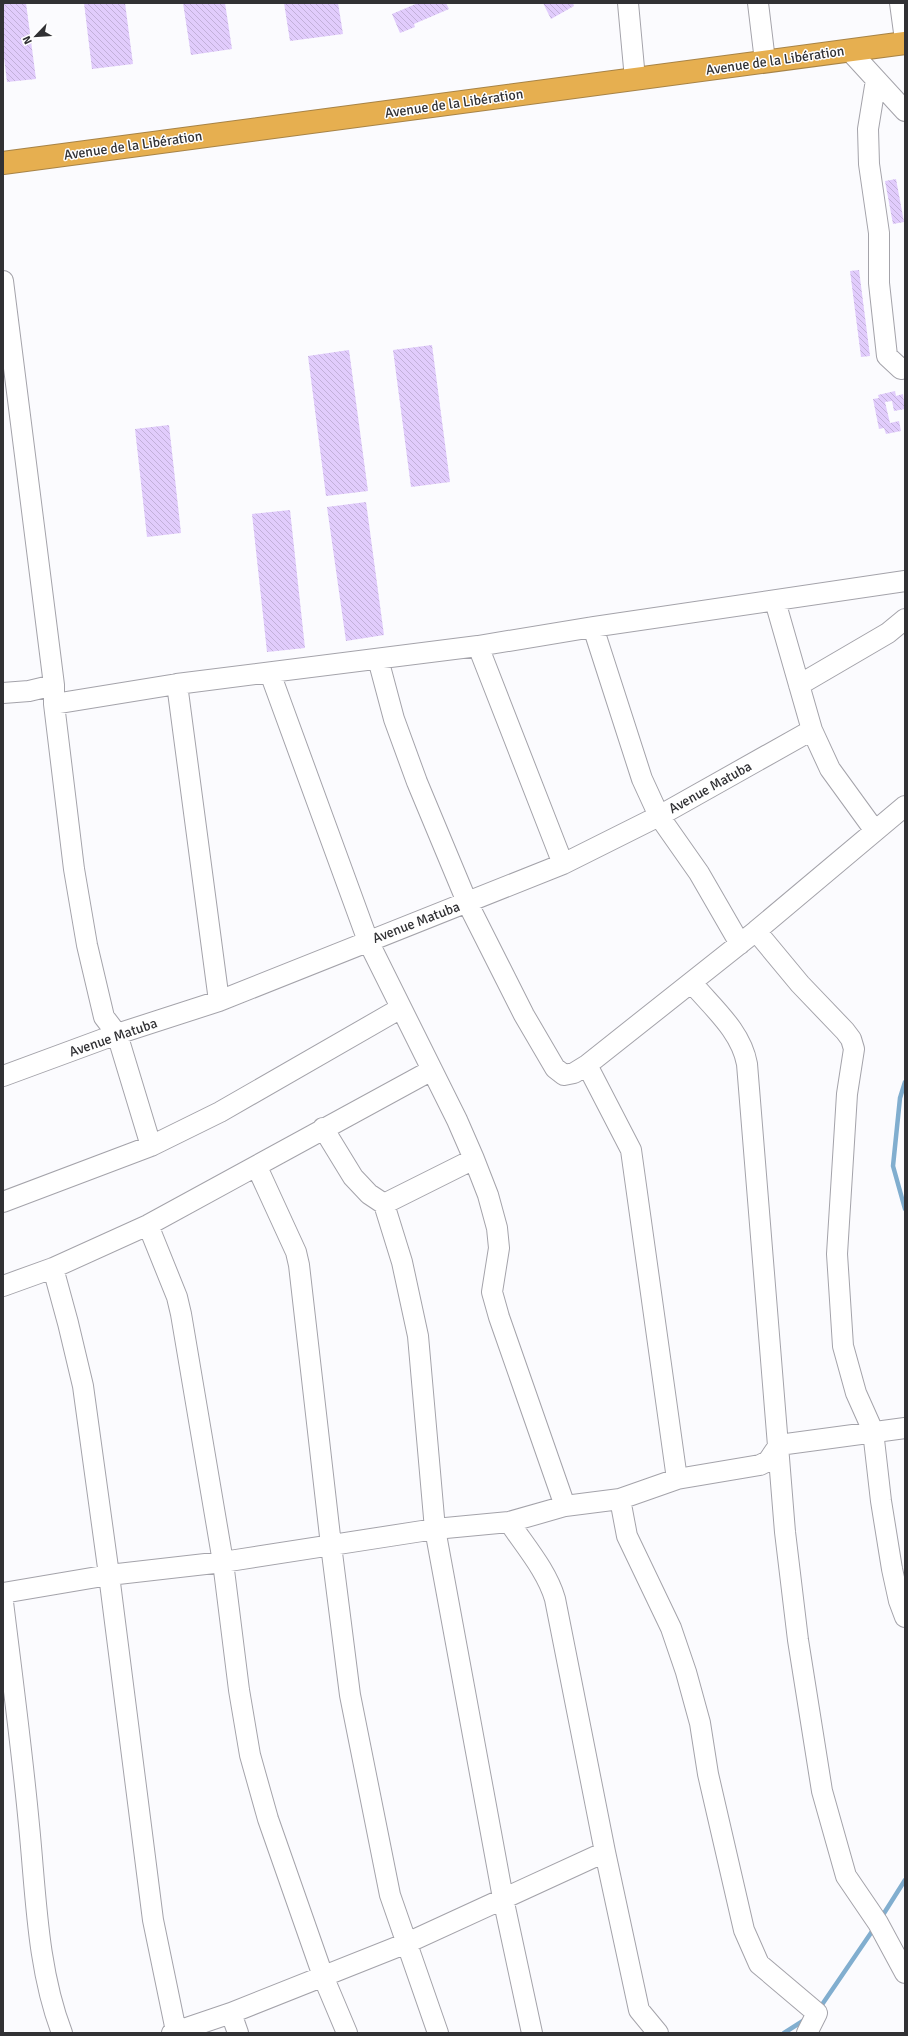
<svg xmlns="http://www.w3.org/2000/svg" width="908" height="2036" viewBox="0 0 908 2036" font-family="Signika,sans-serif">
	<defs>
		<pattern id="building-back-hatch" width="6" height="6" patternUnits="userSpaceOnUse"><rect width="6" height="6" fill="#e1ccfc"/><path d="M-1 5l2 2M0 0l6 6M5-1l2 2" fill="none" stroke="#c2b0d9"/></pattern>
	</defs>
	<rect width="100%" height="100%" fill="#fbfbfe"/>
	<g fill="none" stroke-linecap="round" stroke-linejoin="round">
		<path stroke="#81aecf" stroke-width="4.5" d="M905,1082l-5,16 -7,68 12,43
			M881,1918l24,-38
			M819,2009l56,-82
			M784,2033l22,-14"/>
	</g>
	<path fill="url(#building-back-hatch)" d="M3,3h23l10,76 -29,3 -4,-33z
		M84,3h41l8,61 -41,5z
		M183,3h42l7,46 -41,6z
		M284,3h54l5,31 -53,7z
		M418,3h28l3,6 -35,15 1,3 -15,6 -8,-19z
		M543,3h30l1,3 -23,13z
		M896,179l8,43 -11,2 -8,-43z
		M859,270l11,86 -9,1 -11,-86z
		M432,345l18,137 -39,5 -18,-137z
		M349,350l19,141 -42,5 -18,-140z
		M895,391l1,5 7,-2 2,15 -11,2 -2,-10 -7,1 5,21 9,-2 2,10 -15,3 -2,-6 -5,1 -6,-30 6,-1 -1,-3z
		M169,425l12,108 -34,4 -12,-108z
		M366,502l18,133 -38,6 -19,-134z
		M290,510l15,138 -38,4 -15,-138z"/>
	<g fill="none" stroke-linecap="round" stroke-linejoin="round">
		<defs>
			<path id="minor" d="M628,3l7,76
				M758,3l7,58
				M900,3l5,37
				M849,50l56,61
				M876,80l-8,49 1,35 10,69v50l8,73 14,13 4,-1
				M3,281l51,404v19l20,165 13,76 17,72 13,17 34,112
				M775,601l37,129 18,39 45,62
				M593,627l49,152 17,37 40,57 41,71
				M478,646l85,218
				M378,659l16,60 23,63 50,120 57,113 31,53 9,7 10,-2 13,-8 169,-134 149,-125
				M270,673l98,268 89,179 17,39 -90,45
				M177,684l42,317
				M799,685l89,-52 17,-14
				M3,693l26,-2 25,-6
				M54,704l123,-20 301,-38 115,-19 312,-46
				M756,931l44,53 45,47 6,8 3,10 -7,45 -10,160 6,92 13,47 17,38 8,70 11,68 7,32 6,16
				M692,983c21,25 49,48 55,81l38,468 13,108 24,151 24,85 32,47 27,50
				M587,1065l44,85 46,329
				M3,1076l114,-42 102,-33 344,-137 96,-48 153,-86
				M323,1128l30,49 16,17 15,10 18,58 16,74 17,193 68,369 29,135
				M474,1159l14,36 9,33 2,20 -7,44 7,25 66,189
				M257,1167l39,85 3,13 32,280 19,150 40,200 48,138
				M3,1202l148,-56 69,-34 181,-104
				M148,1225l29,72 4,17 42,248 16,128 11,65 18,64 55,157 24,57
				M53,1268l15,55 15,63 26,189 44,345 23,111
				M3,1286l50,-18 95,-43 284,-155
				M620,1499l7,37 44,92 15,44 14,51 8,51 36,156 15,34 58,49 -10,20
				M509,1522c16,24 38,49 46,77l50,253 34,158 19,23
				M3,1593l106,-18 114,-13 212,-33 74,-7 56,-16 55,-7 57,-20 83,-14 8,-4 11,-16 126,-17
				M3,1602c9,74 19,148 26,223 7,69 8,143 33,208
				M231,2013l7,20
				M172,2033l59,-20 176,-70 198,-91"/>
			<path id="highway" d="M3,163l902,-120"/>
		</defs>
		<use href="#minor" stroke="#a4a3aa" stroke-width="22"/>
		<use href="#highway" stroke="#a78346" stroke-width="24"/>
		<use href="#minor" stroke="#fff" stroke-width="20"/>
		<use href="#highway" stroke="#e6af50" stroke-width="22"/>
	</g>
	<g text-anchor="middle" stroke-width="3" stroke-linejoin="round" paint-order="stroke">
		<g font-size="14" fill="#313134" stroke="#fff">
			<text transform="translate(775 60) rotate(-8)" y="5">Avenue de la Libération</text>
			<text transform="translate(454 103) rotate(-8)" y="5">Avenue de la Libération</text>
			<text transform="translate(133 145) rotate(-8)" y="5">Avenue de la Libération</text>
			<text transform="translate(710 787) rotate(-29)" y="5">Avenue Matuba</text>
			<text transform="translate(416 922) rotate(-21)" y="5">Avenue Matuba</text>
			<text transform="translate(113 1037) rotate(-19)" y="5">Avenue Matuba</text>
		</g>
	</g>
	<rect width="908" height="2036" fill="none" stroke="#313134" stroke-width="8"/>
	<g transform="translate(36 36) rotate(245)" stroke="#ffffff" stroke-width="3" paint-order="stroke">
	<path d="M0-3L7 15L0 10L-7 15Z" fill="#313134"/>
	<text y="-6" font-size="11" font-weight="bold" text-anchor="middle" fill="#313134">N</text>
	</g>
</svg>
